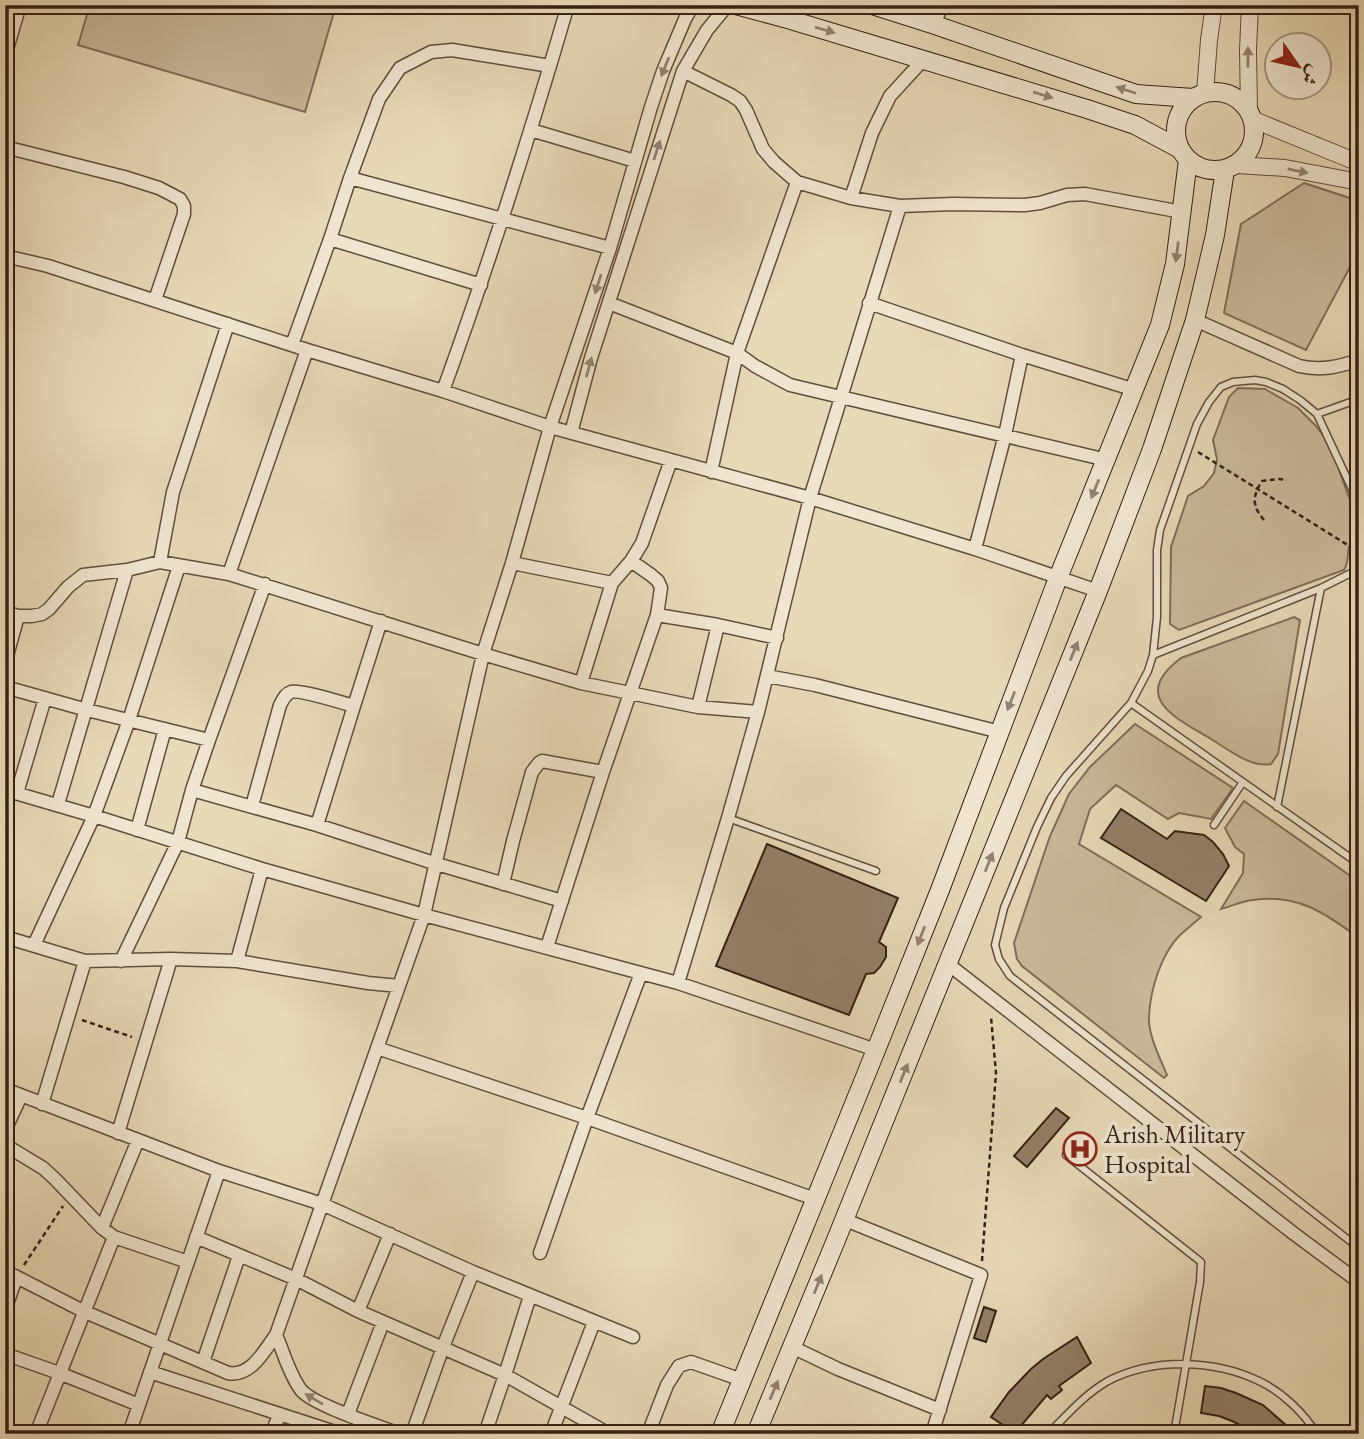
<svg xmlns="http://www.w3.org/2000/svg" width="1364" height="1439" viewBox="0 0 1364 1439" font-family="'EB Garamond',Amiri,serif">
	<rect width="100%" height="100%" fill="#e8d9b7"/>
	<filter id="stains"><feTurbulence type="fractalNoise" baseFrequency=".00286" numOctaves="4"/><feColorMatrix values="0 0 0 0 .2 0 0 0 0 .09 0 0 0 0 .02 0 0 0 .5 -.17"/></filter>
	<radialGradient id="worn" r=".72"><stop offset=".6" stop-color="#630" stop-opacity="0"/><stop offset="1" stop-color="#630" stop-opacity=".3"/></radialGradient>
	<path fill="#caba9b" stroke="#806d58" stroke-width="2" d="M90,5h246l-31,107 -227,-67z
		M1304,183l55,18v49l-53,100 -82,-37 17,-89z
		M1238,388l27,1 33,19 18,18 13,16 30,83c0,10 -8,13 -10,22 -2,9 0,15 -5,23l-165,60 -9,-6 1,-77 17,-51 16,-10 10,-13 3,-14 -4,-19 16,-43z
		M1294,617l6,3 -22,134 -7,10c-21,4 -43,-15 -60,-25 -35,-21 -82,-42 -30,-81z
		M1135,724l98,64 -22,31 -32,-6 -11,6 -52,-34 -26,24 -11,35 122,73c-7,6 -14,12 -21,18 -19,19 -30,55 -31,82 -1,18 11,41 18,58l-3,3 -142,-112 -5,-7 -3,-16 36,-107 19,-42 21,-27z
		M1244,801l115,81v56c-34,-25 -62,-45 -106,-38 -11,1 -21,6 -32,9l22,-36 1,-19 -9,-7 -10,-19z"/>
	<path fill="#938069" stroke="#362015" stroke-width="2" d="M1121,809l46,30 8,-8 29,4 9,7 10,12 6,12 -23,35 -105,-63z
		M767,844l131,54 -19,44 7,5v10l-6,10 -6,6 -8,1 -17,41 -133,-49z
		M1056,1108l13,10 -42,49 -13,-11z
		M984,1307l12,4 -10,31 -12,-4z
		M1077,1337l14,26 -32,23 3,4 -11,9 -4,-4 -32,38 -24,-16 18,-25 22,-23 12,-10z
		M1205,1386l16,2 15,5 27,12 33,29h-51l-6,-3 1,-6 -8,-4 -13,-5 -18,-3z"/>
	<g fill="none" stroke-linecap="round" stroke-linejoin="round">
		<defs>
			<path id="service" d="M1317,414l42,-15
				M1359,504l-42,-90 -17,-14 -17,-11 -17,-7 -11,-2 -22,2 -12,5 -12,15 -12,22 -37,106 -3,20v67l-4,38 -5,16 -17,32 -65,73 -15,22 -14,29 -33,81 -9,37 4,14 11,17 349,272
				M1153,655l168,-67 38,-19
				M1131,703l228,161
				M1277,807l44,-219
				M728,818l148,53
				M1214,825l29,-43
				M1066,1155l135,107 -1,20 -26,152
				M1048,1434c19,-19 37,-40 60,-53 45,-23 106,-22 151,0 23,11 44,31 58,53"/>
			<path id="minor" d="M935,25l6,-20
				M5,56l15,-51
				M683,71l48,24 9,6 6,9 17,39 11,13 23,20 54,16 49,8 53,-2 72,1 15,-2 27,-8 18,-1 97,18
				M531,130l104,31
				M5,147l119,30 35,11 21,11 4,7v8l-29,86
				M350,178l260,70
				M851,198l21,-65 18,-37 34,-37
				M330,239l151,46
				M5,256l43,10 259,84 136,41 107,36 260,71 165,51 123,42
				M609,303l128,50 18,13 35,19 317,75
				M869,303l153,52 113,35
				M1195,320l104,46c22,5 39,1 60,-6
				M292,345l38,-106 20,-61 29,-79 21,-31 31,-16 21,-2 98,16
				M443,391c46,-127 87,-256 125,-386
				M571,433l20,-75 92,-287 24,-41 20,-24
				M711,472l26,-119 60,-171
				M975,549l30,-114 17,-80
				M160,562l13,-70 55,-168
				M512,563l100,20
				M229,574l78,-224
				M5,612l13,4h14l10,-2 7,-5 19,-22 15,-12 44,-5 33,-8 69,12 254,80 98,29 117,24 60,5
				M657,615l61,10 59,13
				M5,663l13,-47
				M767,676l48,9 185,47
				M581,683l31,-100 19,-22 11,-18 29,-83
				M5,687l82,23 122,30
				M698,707l20,-82
				M5,790l89,26 168,53 162,46 254,68 198,67
				M192,790l125,35 120,39 125,37
				M17,793l28,-95
				M58,804l69,-234
				M252,806l28,-101c3,-5 5,-11 11,-13 8,-3 52,11 63,14l27,-85
				M317,825l37,-119
				M137,830l28,-101
				M503,884l10,-43 19,-69 7,-9 3,-2 61,11
				M5,937l80,24 86,-2 66,2 131,22 31,3
				M34,945l60,-129 35,-96 50,-154
				M547,947l56,-175 54,-157 4,-27 -3,-7 -7,-6 -20,-14
				M121,961l57,-119 14,-52 17,-50 56,-156
				M237,961l25,-92
				M948,964l345,269 66,49
				M678,983l50,-165 30,-106 52,-214 90,-292
				M377,1048l210,70 228,81
				M5,1089l214,82 103,33 151,68 160,65
				M42,1104l43,-143
				M5,1130l16,-34
				M118,1133l53,-174
				M5,1145l38,23 12,11 47,49 12,9 74,25
				M843,1219l138,56 -49,159
				M102,1228l36,-88
				M196,1237l100,42 62,32 147,64 97,55
				M540,1253l47,-135 54,-145
				M5,1271l78,40 145,62c23,4 36,-22 48,-38l148,-420 59,-261 29,-91 38,-136 60,-179 41,-141 12,-36 22,-52 8,-14
				M5,1310l11,-32
				M358,1311l32,-77
				M276,1335c8,18 13,39 25,55 12,15 77,36 99,44
				M792,1347l46,22 102,41
				M5,1354l54,19 80,32
				M203,1362l36,-106
				M150,1372l191,62
				M348,1414l35,-92
				M36,1434l78,-197
				M129,1434l90,-263
				M271,1434l9,-20
				M412,1434l31,-87 30,-75
				M485,1434l20,-59 25,-79
				M551,1434l43,-112
				M648,1434l19,-49 12,-19 12,-4 51,18"/>
			<path id="tertiary" d="M1205,93l4,-53 5,-35
				M1249,110l-1,-60 2,-45
				M1254,120l105,43
				M1237,165l48,3 74,14"/>
			<path id="secondary" d="M736,5l48,13 303,91 48,16 45,24
				M872,5l63,20 201,69 57,4
				M1176 131a39 39 0 1 1 78 0a39 39 0 1 1-78 0Z
				M720,1434l156,-384 64,-160 118,-312 102,-253 15,-61 13,-104
				M756,1434l80,-194 262,-649 54,-142 43,-129 20,-85 10,-65"/>
		</defs>
		<use href="#service" stroke="#624e3e" stroke-width="9"/>
		<use href="#minor" stroke="#624e3e" stroke-width="15"/>
		<use href="#tertiary" stroke="#624e3e" stroke-width="18"/>
		<use href="#secondary" stroke="#362015" stroke-width="20"/>
		<path stroke="#362015" stroke-width="2.5" stroke-dasharray="5 3.5" stroke-linecap="butt" d="M1198,452l161,100
			M1264,520c-12,-14 -12,-23 -2,-39l17,-2 8,1
			M82,1020l50,17
			M982,1261l14,-188 -5,-56
			M24,1265l39,-59"/>
		<use href="#service" stroke="#f0e6d0" stroke-width="6"/>
		<use href="#minor" stroke="#f0e6d0" stroke-width="12"/>
		<use href="#tertiary" stroke="#f0e6d0" stroke-width="16"/>
		<use href="#secondary" stroke="#f0e6d0" stroke-width="18"/>
	</g>
	<defs><path id="oneway-solid" d="M-6-.8H1V-3.2L6.5 0L1 3.2V.8H-6Z" transform="scale(1.75)"/></defs>
	<g fill="#938372">
		<use href="#oneway-solid" transform="translate(825 30) rotate(16)"/>
		<use href="#oneway-solid" transform="translate(1248 57) rotate(-90)"/>
		<use href="#oneway-solid" transform="translate(665 67) rotate(112)"/>
		<use href="#oneway-solid" transform="translate(1126 90) rotate(-162)"/>
		<use href="#oneway-solid" transform="translate(1043 95) rotate(17)"/>
		<use href="#oneway-solid" transform="translate(657 150) rotate(-72)"/>
		<use href="#oneway-solid" transform="translate(1298 171) rotate(12)"/>
		<use href="#oneway-solid" transform="translate(1177 252) rotate(97)"/>
		<use href="#oneway-solid" transform="translate(598 284) rotate(108)"/>
		<use href="#oneway-solid" transform="translate(589 367) rotate(-75)"/>
		<use href="#oneway-solid" transform="translate(1095 489) rotate(112)"/>
		<use href="#oneway-solid" transform="translate(1074 651) rotate(-68)"/>
		<use href="#oneway-solid" transform="translate(1011 701) rotate(111)"/>
		<use href="#oneway-solid" transform="translate(989 862) rotate(-68)"/>
		<use href="#oneway-solid" transform="translate(921 936) rotate(111)"/>
		<use href="#oneway-solid" transform="translate(904 1073) rotate(-68)"/>
		<use href="#oneway-solid" transform="translate(818 1284) rotate(-68)"/>
		<use href="#oneway-solid" transform="translate(774 1390) rotate(-67)"/>
		<use href="#oneway-solid" transform="translate(314 1399) rotate(-149)"/>
	</g>
	<defs>
		<symbol id="hospital-ring" viewBox="-11 -11 22 22"><circle r="9.5" fill="#f0e6d0" stroke="#8f2418" stroke-width="1.5"/><path d="M-5-5h3v3.5h4V-5h3V5h-3V1.5h-4V5h-3Z" fill="#8f2418"/></symbol>
	</defs>
	<g fill-rule="evenodd">
		<use href="#hospital-ring" x="1061" y="1130" width="38" height="38"/>
	</g>
	<g text-anchor="middle" stroke-width="7" stroke-linejoin="round" paint-order="stroke">
		<g font-size="26" fill="#362015" stroke="#f0e6d0" text-anchor="start">
			<text x="1104" y="1143">Arish Military<tspan x="1104" dy="30">Hospital</tspan></text>
		</g>
	</g>
	<rect width="1364" height="1439" fill="none" stroke="#e8d9b7" stroke-width="28"/>
	<rect x="7" y="7" width="1350" height="1425" fill="none" stroke="#362015" stroke-width="3.5"/>
	<rect x="14" y="14" width="1336" height="1411" fill="none" stroke="#362015" stroke-width="2"/>
	<g transform="translate(1298 66) rotate(124)"><circle r="33" fill="#f0e6d0" stroke="#a69785" stroke-width="2"/>
	<path d="M0-5L12 26L0 18L-12 26Z" fill="#8f2418"/>
	<text y="-10" font-size="19" font-weight="bold" text-anchor="middle" fill="#362015">ش</text>
	</g>
	<rect width="100%" height="100%" filter="url(#stains)"/>
	<rect width="100%" height="100%" fill="url(#worn)"/>
</svg>
